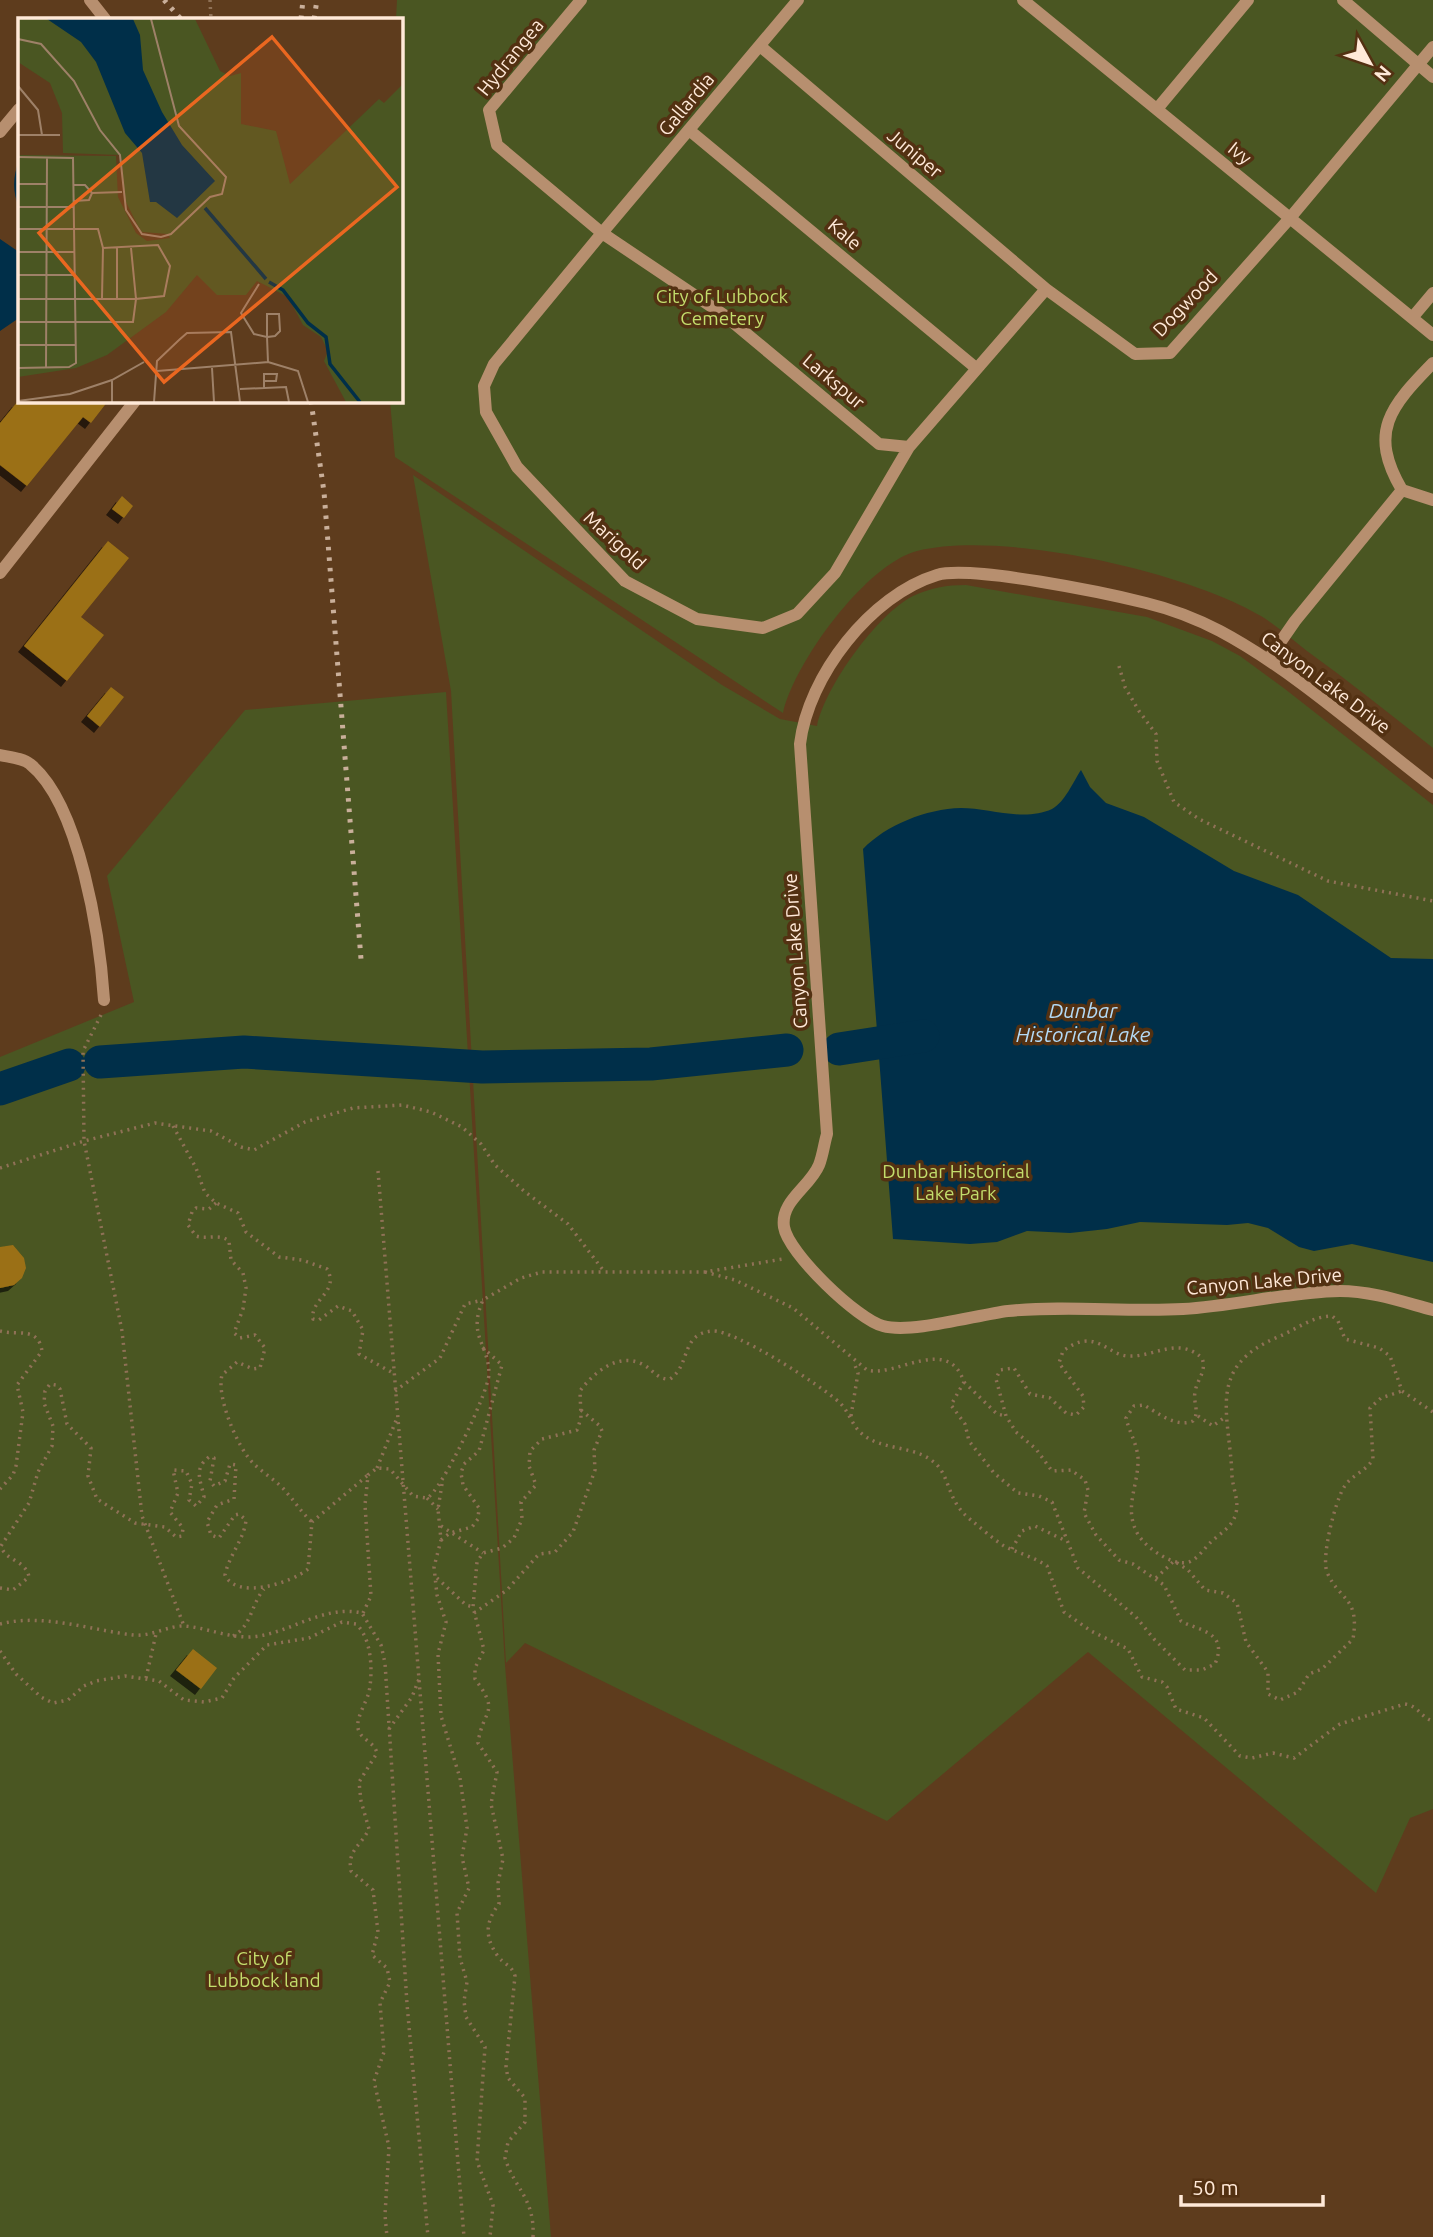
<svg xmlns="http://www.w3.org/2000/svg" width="1433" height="2237" viewBox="0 0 1433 2237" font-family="Ubuntu,sans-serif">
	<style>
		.green { fill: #4a5622 }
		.water { fill: #002f49 }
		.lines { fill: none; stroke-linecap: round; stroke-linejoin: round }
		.river { stroke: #002f49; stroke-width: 33 }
		.building { fill: #9b7016; filter: url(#shadow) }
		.path { stroke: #8f7156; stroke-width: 3.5; stroke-dasharray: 2 5; stroke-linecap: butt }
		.minor { stroke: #b78f6f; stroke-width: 12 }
		.rail { stroke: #c9af9a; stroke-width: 5; stroke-dasharray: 3.5 7; stroke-linecap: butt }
		.labels { text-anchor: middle; stroke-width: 7; stroke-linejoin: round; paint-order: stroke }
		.street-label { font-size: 19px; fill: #ffe9d8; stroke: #533112 }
		.park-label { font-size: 19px; fill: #c3dd6c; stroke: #533112 }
		.water-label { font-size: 21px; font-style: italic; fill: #b3daf6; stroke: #533112 }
		.inset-river { fill: none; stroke: #002f49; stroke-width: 3.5 }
		.inset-road { fill: none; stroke: #9e8168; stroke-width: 2 }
		.view { fill: #ea6720; fill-opacity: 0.15; stroke: #ea6720; stroke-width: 3.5 }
		.inset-edge { fill: none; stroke: #ffe9d8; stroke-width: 3.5 }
	</style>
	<defs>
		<filter id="shadow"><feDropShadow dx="-6" dy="6" stdDeviation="0" flood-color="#0009"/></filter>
	</defs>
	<rect width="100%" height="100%" fill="#5e3c1d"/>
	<path class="green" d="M397,0h1036v748c-42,-33 -83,-66 -126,-97 -15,-12 -30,-25 -46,-35 -76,-45 -259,-86 -344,-65 -51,13 -123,112 -134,162l-388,-256 -5,-56h11v-382h-5z
		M413,475l309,210 58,34 37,7c8,-39 60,-112 96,-130 17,-8 34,-11 53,-11l181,32 65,24 28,15 45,33 148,116v1004l-23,9 -34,75 -288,-241 -201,169 -362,-178 -19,20 -55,-972z
		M446,692l59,973 46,572h-551v-1180l134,-55 -27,-126 138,-166z"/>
	<path class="water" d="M19,160v48c-7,-18 -6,-31 0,-48z
		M0,239l19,13v66l-19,13z
		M1081,770l9,17 16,16 38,14 90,54 64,24 93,63 42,1v303l-81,-18 -38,7 -15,-4 -31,-19 -20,-5 -21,2 -87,-3 -33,7 -37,4 -43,-2 -30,11 -27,2 -77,-5 -30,-390c23,-24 63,-40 98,-41 28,0 63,14 91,1 13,-7 21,-27 29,-39z"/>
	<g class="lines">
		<path class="river" d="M839,1049l84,-13
			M100,1062l144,-10 238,15 169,-3 136,-14
			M0,1089l69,-24"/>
	</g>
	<path class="building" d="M18,401h90l-17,22 -8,-6 -56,69 -27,-21v-42z
		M122,496l11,10 -9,12 -12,-9z
		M108,541l21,17 -48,59 23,18 -37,46 -43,-35z
		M111,687l13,10 -24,30 -13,-11z
		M13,1245l11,13 2,10 -4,10 -8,7 -14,3v-41z
		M193,1649l24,19 -16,21 -25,-19z"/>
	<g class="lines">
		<path class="path" d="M210,0l1,19
			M1119,666l6,21 14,24 17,23 1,27 17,41 25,17 129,62 105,20
			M101,1015l-18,36 1,90 38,190 20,185 42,110
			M173,1126l23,42 9,25 11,10 22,10 8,19 33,25 23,3 25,9c13,23 -17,30 -14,50l6,1 19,-14 14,5 11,19 -4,24 34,19
			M0,1168l84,-27 71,-18 56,8 30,16 13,3 51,-28 48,-14 49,-3 29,7 31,15 19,17 14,21 29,26 44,33 35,46
			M378,1171l86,1066
			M216,1203l-7,6 -13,-1 -4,4 -4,13 8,11c11,4 23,-3 33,5l2,19 12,13 3,15 -3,21 -9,24 6,5 15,-3 10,13 -5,20 -7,1 -16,-7 -15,13c-6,22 16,74 32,89 10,10 25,18 33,29 9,10 14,19 25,29
			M705,1272l30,8 58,28 74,62c29,8 81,-36 97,12l-13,23 14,19 4,17 25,32 24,20 21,3 13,6 26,66 58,49 18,22 31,31h17l13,-6c14,-33 -17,-33 -34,-43l-17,-36 -31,-21 -14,-4 -23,-25 -12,-22 4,-23 -3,-10 -14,-10 -19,1 -16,-22 -20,-17 -10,-16 -10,-37 4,-9 14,-2 16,26 20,4 16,15 10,2 8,-8 -1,-11 -24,-33 4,-12c33,-25 44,5 66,5 26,1 49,-20 73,2 5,14 -5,21 -7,34 -2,11 5,20 -2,29 -17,7 -35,-8 -49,-16l-10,1 -8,12c3,13 11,26 12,40 1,28 -16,51 1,78 8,12 34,31 50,26 10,-4 16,-15 23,-21 10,-9 21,-15 24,-28 3,-13 -3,-24 -4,-37 -2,-61 -27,-109 46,-139 17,-7 35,-21 54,-21l6,5 7,18 34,9 11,8 12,35 31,21
			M0,1331c18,5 38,-5 42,20l-25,34 6,27 -7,54 -3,9 -13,14
			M964,1382l33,32 9,2
			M395,1391l45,-33 25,-54 18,-4
			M851,1416l7,-43 -4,-10
			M1198,1416l15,10 12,-9
			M377,1468l20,-50
			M442,1484l-4,25 3,31 -7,27 3,28 9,27 -8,32 3,62 19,62 7,50 -5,29 7,31 -12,25 3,45 7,24 -3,19 2,16 19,30 -8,114 16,44 -3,32
			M427,1498l11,11
			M441,1526l42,27
			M441,1540l9,-7 22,-6 6,-8 1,-11 -16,-23 -2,-12 3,-9 15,-13 23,-86 -20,-18
			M1012,1549l10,-18 13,-5 29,14
			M437,1578l29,27 7,2
			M1156,1578l18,-17 14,9 17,20 18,3 14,10 9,39 22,30v22l12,6 18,-8 11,-18 13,-5 31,-30c7,-43 -14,-38 -26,-67 -6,-15 8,-69 16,-83 7,-14 23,-17 30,-30l-3,-51 11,-10 21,-7
			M0,1588l13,2 16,-13c-3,-17 -24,-16 -28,-31l28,-43 9,-31 14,-26 1,-20 -9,-23 1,-12 5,-7 6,1 4,4 7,35 24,24 -3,28 9,23 38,24 30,4 11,10 6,-1 1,-8 -13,-16 8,-19 -5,-23 13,1 6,13 -3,16 7,6 8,-9c-3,-16 -11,-28 5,-40l5,1 -4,23 4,5 11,-5 5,-17 6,1 -2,34 -17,6 -10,17 4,13 8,3 16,-23 4,-1 7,6c-2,20 -17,35 -21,55 12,26 68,7 83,-6l4,-47 56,-47
			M363,1613l8,-17 -6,-91 3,-30 9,-7 13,1 23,27 14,2c14,-6 62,-107 62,-124 0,-30 -22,-38 -6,-74l38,-22 21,-6h163l78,-13
			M474,1613l33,-23 32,-36 16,-2 18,-20 22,-62 -1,-20 8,-19 -2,-5 -19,-16
			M0,1624c42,-11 91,6 133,11 18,2 36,-10 52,-9 22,2 41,11 63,11 40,-1 73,-33 114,-24l19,32 4,18 22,341 21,233
			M233,1636c19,-10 18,-32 31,-47
			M0,1651l16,23 25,23 12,6 15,-3 16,-14 12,-5 29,-5 34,5 25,19 20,2 18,-4 12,-20 33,-33 42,-7 33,-16 14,2c16,14 17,48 13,68 -3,11 -13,26 -11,36 2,12 16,13 19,25l-18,29 2,19 8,28c-8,17 -22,21 -18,42l22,19 5,42 -6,23 15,13 3,14 -10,21 4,49 -10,29 15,66 -4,68 2,22
			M146,1678l10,-44
			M389,1729l23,-32 7,-18
			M533,2237c2,-39 -18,-47 -28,-79l3,-16 17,-20v-24l-17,-20 -2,-11 9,-91c-3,-11 -12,-12 -18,-21 -13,-19 -11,-34 2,-51l-1,-21 5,-24 -12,-55 6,-32 -19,-29c5,-35 23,-29 -3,-64v-11l9,-18 -11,-43 4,-45 6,-9 19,-5 12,-10 8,-19 -1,-17 15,-17 -7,-19 1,-15 12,-12 35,-9 4,-12 -1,-27c13,-18 38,-39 62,-27 11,5 15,16 28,15 21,-14 10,-45 42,-48 22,-2 110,55 128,72 9,9 12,22 21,30 21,19 57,11 77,33 13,16 10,36 33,54 10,8 22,19 33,26 14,7 30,11 43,20l17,46 27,19 37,18 14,28 20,5 5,5 9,22 28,9 36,38 12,2 21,-5 21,5 46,-34 65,-20c14,2 16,14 28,17"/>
		<path class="minor" d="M90,0l15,19
			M581,0l-92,110 8,35 105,88 -108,131 -10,22 2,26 31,55 108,114 72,38 66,9 34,-14 38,-41 74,-126 137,-158 89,65 35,-1 120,-135 143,-171
			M798,0l-196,233 122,82 155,129 30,3
			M1023,0l410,335
			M1343,0l90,77
			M760,46l286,243
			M1157,109l91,-109
			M689,130l287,238
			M0,132l19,-23
			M1412,318l21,-25
			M1402,490c-34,-58 -12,-83 31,-127
			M0,573l135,-172
			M1268,660l27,-39 107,-131 31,10
			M0,755c9,2 23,3 30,9 50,40 70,174 74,236
			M1433,787c-68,-52 -138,-116 -213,-156 -23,-12 -49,-22 -74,-28 -40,-10 -175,-38 -209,-28 -66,20 -129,101 -137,169l27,390c-3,10 -4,21 -8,31 -9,22 -39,36 -35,62 4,26 74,93 99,99 28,8 93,-11 125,-15 58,-6 116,1 175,-2 52,-3 104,-17 157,-18 32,0 63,11 93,19"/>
		<path class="rail" d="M164,0l17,19
			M301,19l2,-19
			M314,19l3,-19
			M311,401l13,91 37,467"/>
	</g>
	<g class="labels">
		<g class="street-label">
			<text transform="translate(510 57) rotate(-51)" y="7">Hydrangea</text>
			<text transform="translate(686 104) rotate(-50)" y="7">Gallardia</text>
			<text transform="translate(915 153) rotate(40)" y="7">Juniper</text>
			<text transform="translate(1240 153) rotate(39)" y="7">Ivy</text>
			<text transform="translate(845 234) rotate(40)" y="7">Kale</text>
			<text transform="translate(1185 303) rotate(-46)" y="7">Dogwood</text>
			<text transform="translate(834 381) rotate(40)" y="7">Larkspur</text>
			<text transform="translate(615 540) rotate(43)" y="7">Marigold</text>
			<text transform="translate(1326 682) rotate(37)" y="7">Canyon Lake Drive</text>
			<text transform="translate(795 951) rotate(-94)" y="7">Canyon Lake Drive</text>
			<text transform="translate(1264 1281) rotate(-5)" y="7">Canyon Lake Drive</text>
		</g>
		<g class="park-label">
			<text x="722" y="303">City of Lubbock<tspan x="722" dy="22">Cemetery</tspan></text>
			<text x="956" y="1178">Dunbar Historical<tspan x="956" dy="22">Lake Park</tspan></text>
			<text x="264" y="1965">City of<tspan x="264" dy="22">Lubbock land</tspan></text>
		</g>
		<g class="water-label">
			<text x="1083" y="1018">Dunbar<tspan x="1083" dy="24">Historical Lake</tspan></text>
		</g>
	</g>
	<g transform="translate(18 18)">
		<rect width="385" height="385" fill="#5e3c1d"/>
		<path d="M0,1h177l25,52 10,5 11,-3v51l35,7 14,53 89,-85 5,4 19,-19v318h-57l-22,-41 4,-10 -7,-14 -18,-12 -15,-28 -31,-16 -11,14h-29l-20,-20 -31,37 -59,43 -31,13 -58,9v-222l98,1 2,41 18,36 11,8 23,-3 -2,-4 -26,-2 -4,-6 -13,-26 -4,-45 -58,-2 -1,-40 -12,-30 -32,-21z" fill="#4a5622"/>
		<path d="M29,1h86l7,16 3,35 19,42 20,33 33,36 -38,37 -21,-16h-6l-8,-49 -17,-20 -29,-71 -15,-20z" fill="#002f49"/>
		<path class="inset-river" d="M187,190l61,71M251,264l14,8 25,33 18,14 4,27 30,38"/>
		<path class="inset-road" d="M0,21l23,5 33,37 26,49 20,25 6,55 16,24 19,3 10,-3 39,-37 12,-3 4,-17 -47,-51 -28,-107M0,68l20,24 4,25M0,117h42M0,139l55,1 3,205 -7,4 -51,1M0,166h29M55,167h12l7,8 30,-1M56,183l15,-1 3,-7M0,189h56M0,211h80l5,19 55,-3 12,21 -6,30 -28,3 -3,23h-115M99,230v51M0,234h56M0,257h56M84,280l1,-50M0,281h118l-5,-51M249,296h12l1,17 -5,5 -8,1zM0,327h57M250,344l30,9 10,31M28,350l1,-211M194,350l2,34M139,353l111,-9 -1,-25 -13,-3 -13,-21 18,-29M246,370v-14h13l-1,7h-12M222,371l46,-2 3,15M0,383l52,-7 42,-14 32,-18M94,384v-22M136,384l3,-41 22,-21 8,-7 44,-1 9,70"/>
		<path class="view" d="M254,19l125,150 -233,195 -125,-149z"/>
		<rect width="385" height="385" class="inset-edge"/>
	</g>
	<g transform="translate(1370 63) rotate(130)" stroke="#533112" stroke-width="5" paint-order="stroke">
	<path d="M0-5L12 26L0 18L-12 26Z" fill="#ffe9d8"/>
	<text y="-10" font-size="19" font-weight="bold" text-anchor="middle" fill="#ffe9d8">N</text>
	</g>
	<path d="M1181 2195v10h142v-10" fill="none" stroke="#ffe9d8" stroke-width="3.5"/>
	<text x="1192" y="2195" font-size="21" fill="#ffe9d8" stroke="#533112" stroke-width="5" paint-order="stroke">50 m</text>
</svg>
